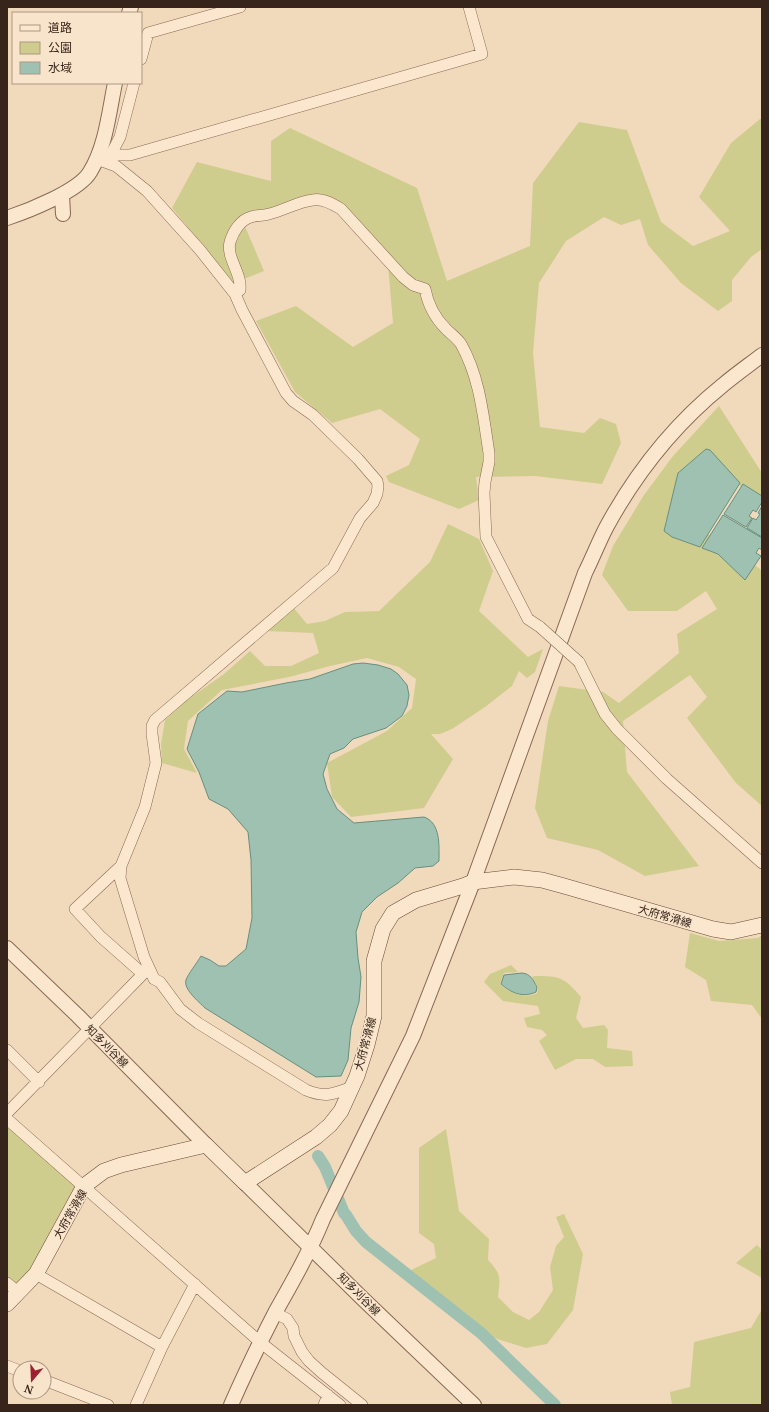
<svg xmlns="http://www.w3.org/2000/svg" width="769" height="1412" viewBox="0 0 769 1412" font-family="'Noto Serif','Noto Sans JP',serif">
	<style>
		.green { fill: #cfcd8e }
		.water { fill: #9fc1b2; stroke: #678f7f }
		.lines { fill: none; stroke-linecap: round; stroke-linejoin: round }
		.canal { stroke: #9fc1b2; stroke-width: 12 }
		.minor-casing { stroke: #896854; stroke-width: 12 }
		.tertiary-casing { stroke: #896854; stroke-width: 16 }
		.secondary-casing { stroke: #6a4937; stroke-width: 16 }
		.minor { stroke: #fbe7ce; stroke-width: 11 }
		.tertiary { stroke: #fbe7ce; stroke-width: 14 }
		.secondary { stroke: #fbe7ce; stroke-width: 15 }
		.minor-bridge-casing { stroke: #896854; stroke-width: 12; stroke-linecap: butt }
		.minor-bridge { stroke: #fbe7ce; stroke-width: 11 }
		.labels { text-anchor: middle; stroke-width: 3; stroke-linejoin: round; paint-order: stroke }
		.street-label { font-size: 11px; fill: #37241a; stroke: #f8e4cb }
	</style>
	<rect width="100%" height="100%" fill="#f1d9bb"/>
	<path class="green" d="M760,119h2v130l-11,8 -19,23v21l-14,10 -37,-28 -33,-38 -8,-26 -19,6 -17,-8 -38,24 -27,42 -6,70 7,74 44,6 16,-15 16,6 5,19 -19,41 -67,-8 -59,1 3,23 -20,9 -70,-27 -3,-6 23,-11 11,-26 -40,-30 -48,14 -37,-31 -39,-71 40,-15 57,41 40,-24 -6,-70 -50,-52 -27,-6 -39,15 -30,7 23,54 -30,12 -62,-75 25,-46 74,19v-40l19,-13 127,60 30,93 83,-35 3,-63 46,-61 48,8 34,92 32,24 37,-15 -31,-34 32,-54z
		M719,406l43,67v29l-12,-2 -20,-28 -27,-7 -38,57 46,13 48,33 3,4v234l-26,-23 -49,-65 20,-21 -17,-22 -67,46 4,51 72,94 -54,10 -47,-26 -51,-12 -12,-30 13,-87 11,-35 44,6 16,11 60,-50 -2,-19 40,-25 -11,-18 -29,20h-49l-26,-36 11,-29 31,-51 29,-39z
		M448,524l31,15 14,32 -14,40 49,46 15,-8 -8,23 -8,6 -8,-7 -7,15 -27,21 -33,22 -12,5h-9l22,25 -29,49 -73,9 -19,-20 -5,-34 60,-32 25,-23 4,-29 -17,-12 -32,-9 -37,8 -41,11 -67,13 -34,31 -4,28 13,24 -35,-10 -1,-19 4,-24 21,-19 38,-27 26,-23 15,15h26l28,-13 -6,-20 -46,-2 26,-24 14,17 18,-3 20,-9 34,-1 51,-49z
		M690,933l29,8 39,-3 4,-3v84l-10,-14 -41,-4 -5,-21 -21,-13z
		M511,965l7,7 -14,1 -4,11c10,10 24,15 37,9l1,-6 -6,-10 2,-1c26,0 30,1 47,21l-5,21 7,10 21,-3 4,5 -1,18 25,3 1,15 -28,1 -12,-8h-17l-21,11 -16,-29 8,-6 -5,-5 -15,-3 -3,-9 16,-4 -2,-8 -35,-5 -19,-19 6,-8z
		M9,1127l65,57v7l-47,83 -8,9h-6l-6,-5v-150z
		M446,1129l13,82 30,28 -1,21c14,15 12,17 10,37l15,15 16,8 10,-8 14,-22 -3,-23 6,-21 8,-9 -8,-20 8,-3 19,40 -10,56 -26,34 -21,4 -38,-12 -81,-64 29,-14 -2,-14 -15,-11v-85z
		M757,1245l5,5v28l-26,-15z
		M762,1309v96h-90l-2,-13 20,-5 4,-45 57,-14z"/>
	<path class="water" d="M706,449l4,1 30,33 -40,64 -28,-10 -8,-6 14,-58z
		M743,484l19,12v6l-6,10 -3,-2 -4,6 3,2 -6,9 -22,-13z
		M762,506v31l-15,-9 6,-10 3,2 4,-6 -2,-1z
		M723,515l39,23v12l-3,-2 -3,5 5,3 -16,24 -27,-26 -16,-6z
		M363,663l15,2 13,4 7,5 9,11 2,10 -2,11 -5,10 -16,12 -33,11 -9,9 -14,6 -7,20 4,15 10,20 17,14 70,-6c17,6 15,29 15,44l-6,5 -18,2 -17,15 -21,14 -15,15 -6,20 2,26 3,19 -2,25 -8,26 -3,32 -7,16 -25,1 -111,-69c-6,-6 -22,-19 -19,-28 2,-6 11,-17 15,-24l9,4 9,6h7l20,-17 6,-31 -1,-58 -3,-28 -20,-23 -19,-10 -10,-27 -12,-23 11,-35 29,-23 15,1 44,-9 24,-4 43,-15z
		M522,973c9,1 11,7 15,14l-1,5c-13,6 -25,1 -35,-8l3,-9z"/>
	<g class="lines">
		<path class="canal" d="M318,1156l7,11 19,46 2,2 10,16 10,11 115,91 74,72"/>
		<defs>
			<path id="minor" d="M141,59l7,-26 92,-26
				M111,155h19l352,-101 -13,-47
				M108,160l12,-23 14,-54
				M235,294l5,-4c2,-17 -14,-32 -10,-48 3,-10 10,-22 21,-25 5,-2 12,-1 18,-3 13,-3 31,-13 44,-14 10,-2 20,4 28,9l62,68 10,8 12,4c3,16 9,28 21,40 5,5 11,9 15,15 19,34 22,71 28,109v9l-4,20 -1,11 2,44 42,82 12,8
				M579,662l26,52 12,15 50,50 95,84
				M121,866l-1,12 24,79 6,13 -6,3
				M150,970l4,9 6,3 20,27 18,14 108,67c19,8 28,4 46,-3
				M7,1050l32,32
				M7,1113l136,-139 -42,-37 -26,-28 46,-43 24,-59 11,-44 -4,-29v-8l3,-6 178,-152 27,-50 13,-15 4,-9 1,-8 -1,-5 -19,-22 -45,-44 -20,-14 -7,-8 -44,-83 -7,-16 -35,-44 -53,-59 -31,-25 -19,-7
				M7,1119l253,223 80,63
				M36,1274l126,73
				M7,1283l12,10
				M275,1313l12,6 6,9 1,8 8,16 7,9 12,11 41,33
				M7,1366l13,5
				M44,1380l64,25
				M136,1405l26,-58 33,-63
				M324,1405l4,-10"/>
			<path id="tertiary" d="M129,13l2,-6
				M62,195l1,19
				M7,218c21,-7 72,-27 83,-46 16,-26 19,-60 25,-89
				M7,948l71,68 128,129
				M245,1183l118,116 111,106
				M231,1405c14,-32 29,-63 45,-94 17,-30 34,-60 47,-92l90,-183 60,-154 112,-309c8,-16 14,-32 22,-47 29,-53 69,-103 116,-141 13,-11 26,-20 39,-30"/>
			<path id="secondary" d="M7,1304l29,-30 48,-88 20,-15 17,-6 85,-20 39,38 71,-46 14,-12 11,-14 16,-35 10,-31 7,-29v-55l9,-32 10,-16 23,-13 47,-14 10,-4 41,-5 28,3 22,6 149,43 18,3 31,-7"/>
		</defs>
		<use href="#minor" class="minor-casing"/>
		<use href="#tertiary" class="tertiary-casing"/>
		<use href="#secondary" class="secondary-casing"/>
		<use href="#minor" class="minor"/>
		<use href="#tertiary" class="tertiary"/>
		<use href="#secondary" class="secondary"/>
		<defs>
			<path id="minor-bridge" d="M540,627l39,35"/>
		</defs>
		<use href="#minor-bridge" class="minor-bridge-casing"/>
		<use href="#minor-bridge" class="minor-bridge"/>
	</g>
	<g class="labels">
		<g class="street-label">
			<text transform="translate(665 916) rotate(16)" y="4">大府常滑線</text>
			<text transform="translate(365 1044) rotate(-75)" y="4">大府常滑線</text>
			<text transform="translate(107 1046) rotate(45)" y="4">知多刈谷線</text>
			<text transform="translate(70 1214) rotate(-60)" y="4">大府常滑線</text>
			<text transform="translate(359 1294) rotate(45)" y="4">知多刈谷線</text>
		</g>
	</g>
	<rect width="769" height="1412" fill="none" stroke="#37241a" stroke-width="16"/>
	<rect x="12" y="12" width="130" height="72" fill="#f8e4cb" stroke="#ab9784"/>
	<rect x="20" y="25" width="20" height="6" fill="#fbe7ce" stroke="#ab9784"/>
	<text x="48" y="32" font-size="12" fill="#37241a">道路</text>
	<rect x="20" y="42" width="20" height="12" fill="#cfcd8e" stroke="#ab9784"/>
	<text x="48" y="52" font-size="12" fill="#37241a">公園</text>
	<rect x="20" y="62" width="20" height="12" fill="#9fc1b2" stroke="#ab9784"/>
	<text x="48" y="72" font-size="12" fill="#37241a">水域</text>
	<g transform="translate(32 1380) rotate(199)"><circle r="19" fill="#f8e4cb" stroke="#ab9784"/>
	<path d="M0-3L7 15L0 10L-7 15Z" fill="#9c1f32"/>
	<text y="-6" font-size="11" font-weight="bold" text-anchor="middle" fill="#37241a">N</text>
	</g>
</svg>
